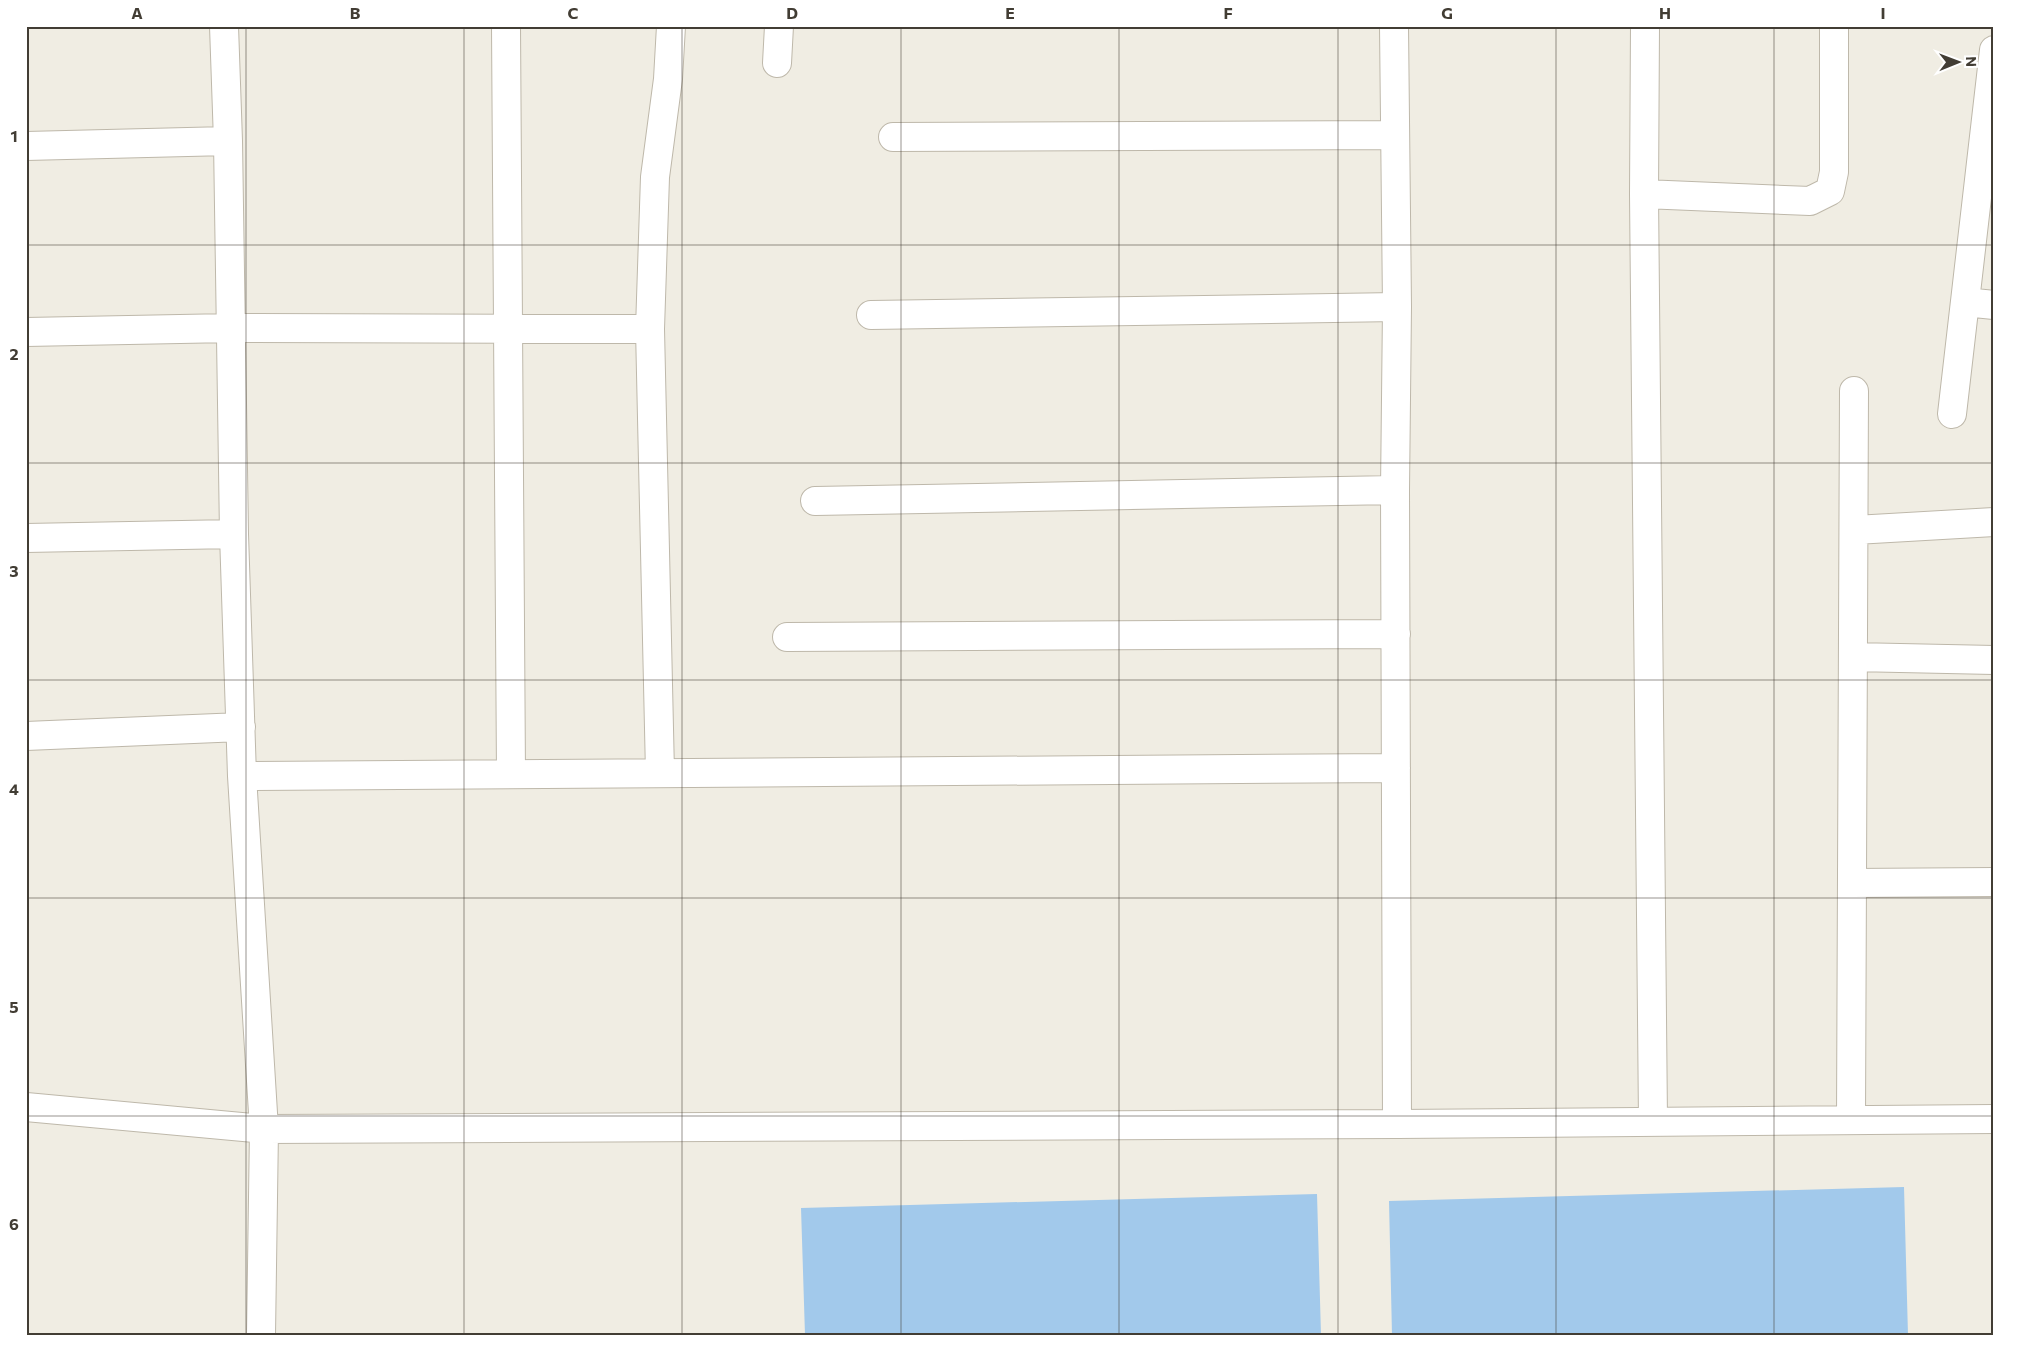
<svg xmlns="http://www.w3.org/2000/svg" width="2020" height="1361" viewBox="0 0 2020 1361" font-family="Commissioner,sans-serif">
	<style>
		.water { fill: #a2c9eb }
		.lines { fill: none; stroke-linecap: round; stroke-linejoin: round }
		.street-casing { stroke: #beb8aa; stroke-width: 30 }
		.street { stroke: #fff; stroke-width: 28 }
		.grid { fill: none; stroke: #423d34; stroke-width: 1; stroke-opacity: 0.55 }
		.neatline { fill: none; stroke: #423d34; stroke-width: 2 }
		.grid-label { font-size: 16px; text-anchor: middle; font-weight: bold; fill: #423d34 }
	</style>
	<rect width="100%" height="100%" fill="#f0ede3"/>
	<path class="water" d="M1904,1187l4,148h-516l-3,-134z
		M1317,1194l4,141h-516l-4,-127z"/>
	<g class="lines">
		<defs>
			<path id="street" d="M224,26l4,115 6,393 8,242 22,353 -3,206
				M506,26l5,748
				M1394,26l3,281 -2,183 2,634
				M1645,26l-1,168 9,927
				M777,63l2,-37
				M893,137l502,-2
				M26,146l202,-5
				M1644,194l166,7 20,-10 4,-19v-146
				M1965,302l29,3
				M871,315l526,-8
				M26,332l205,-4 419,1
				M1952,414l42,-364
				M815,501l580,-11
				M1855,530l139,-8
				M26,538l208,-4
				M787,637l609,-3
				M1853,657l141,3
				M26,736l215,-9
				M660,773l-10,-444 5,-152 13,-98 3,-53
				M242,776l1154,-8
				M1852,883l142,-1
				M26,1107l238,22 1133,-5 597,-5
				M1851,1119l3,-728"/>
		</defs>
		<use href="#street" class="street-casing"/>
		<use href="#street" class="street"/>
	</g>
	<path class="grid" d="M246,26v1309M464,26v1309M682,26v1309M901,26v1309M1119,26v1309M1338,26v1309M1556,26v1309M1774,26v1309M26,245h1968M26,463h1968M26,680h1968M26,898h1968M26,1116h1968"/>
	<rect width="2020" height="1361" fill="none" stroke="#ffffff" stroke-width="55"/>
	<g transform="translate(1958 62) rotate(89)" stroke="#ffffff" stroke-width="4" paint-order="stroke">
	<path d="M0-4L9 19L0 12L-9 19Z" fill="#423d34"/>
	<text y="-8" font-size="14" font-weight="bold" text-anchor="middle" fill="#423d34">N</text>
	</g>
	<rect x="28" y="28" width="1964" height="1306" class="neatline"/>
	<g class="grid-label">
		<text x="137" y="19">A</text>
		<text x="355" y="19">B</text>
		<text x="573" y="19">C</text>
		<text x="792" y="19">D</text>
		<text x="1010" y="19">E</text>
		<text x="1228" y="19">F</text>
		<text x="1447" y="19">G</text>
		<text x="1665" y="19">H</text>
		<text x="1883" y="19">I</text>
		<text x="14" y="142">1</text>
		<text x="14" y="360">2</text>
		<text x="14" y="577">3</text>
		<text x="14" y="795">4</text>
		<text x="14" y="1013">5</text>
		<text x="14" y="1230">6</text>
	</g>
</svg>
